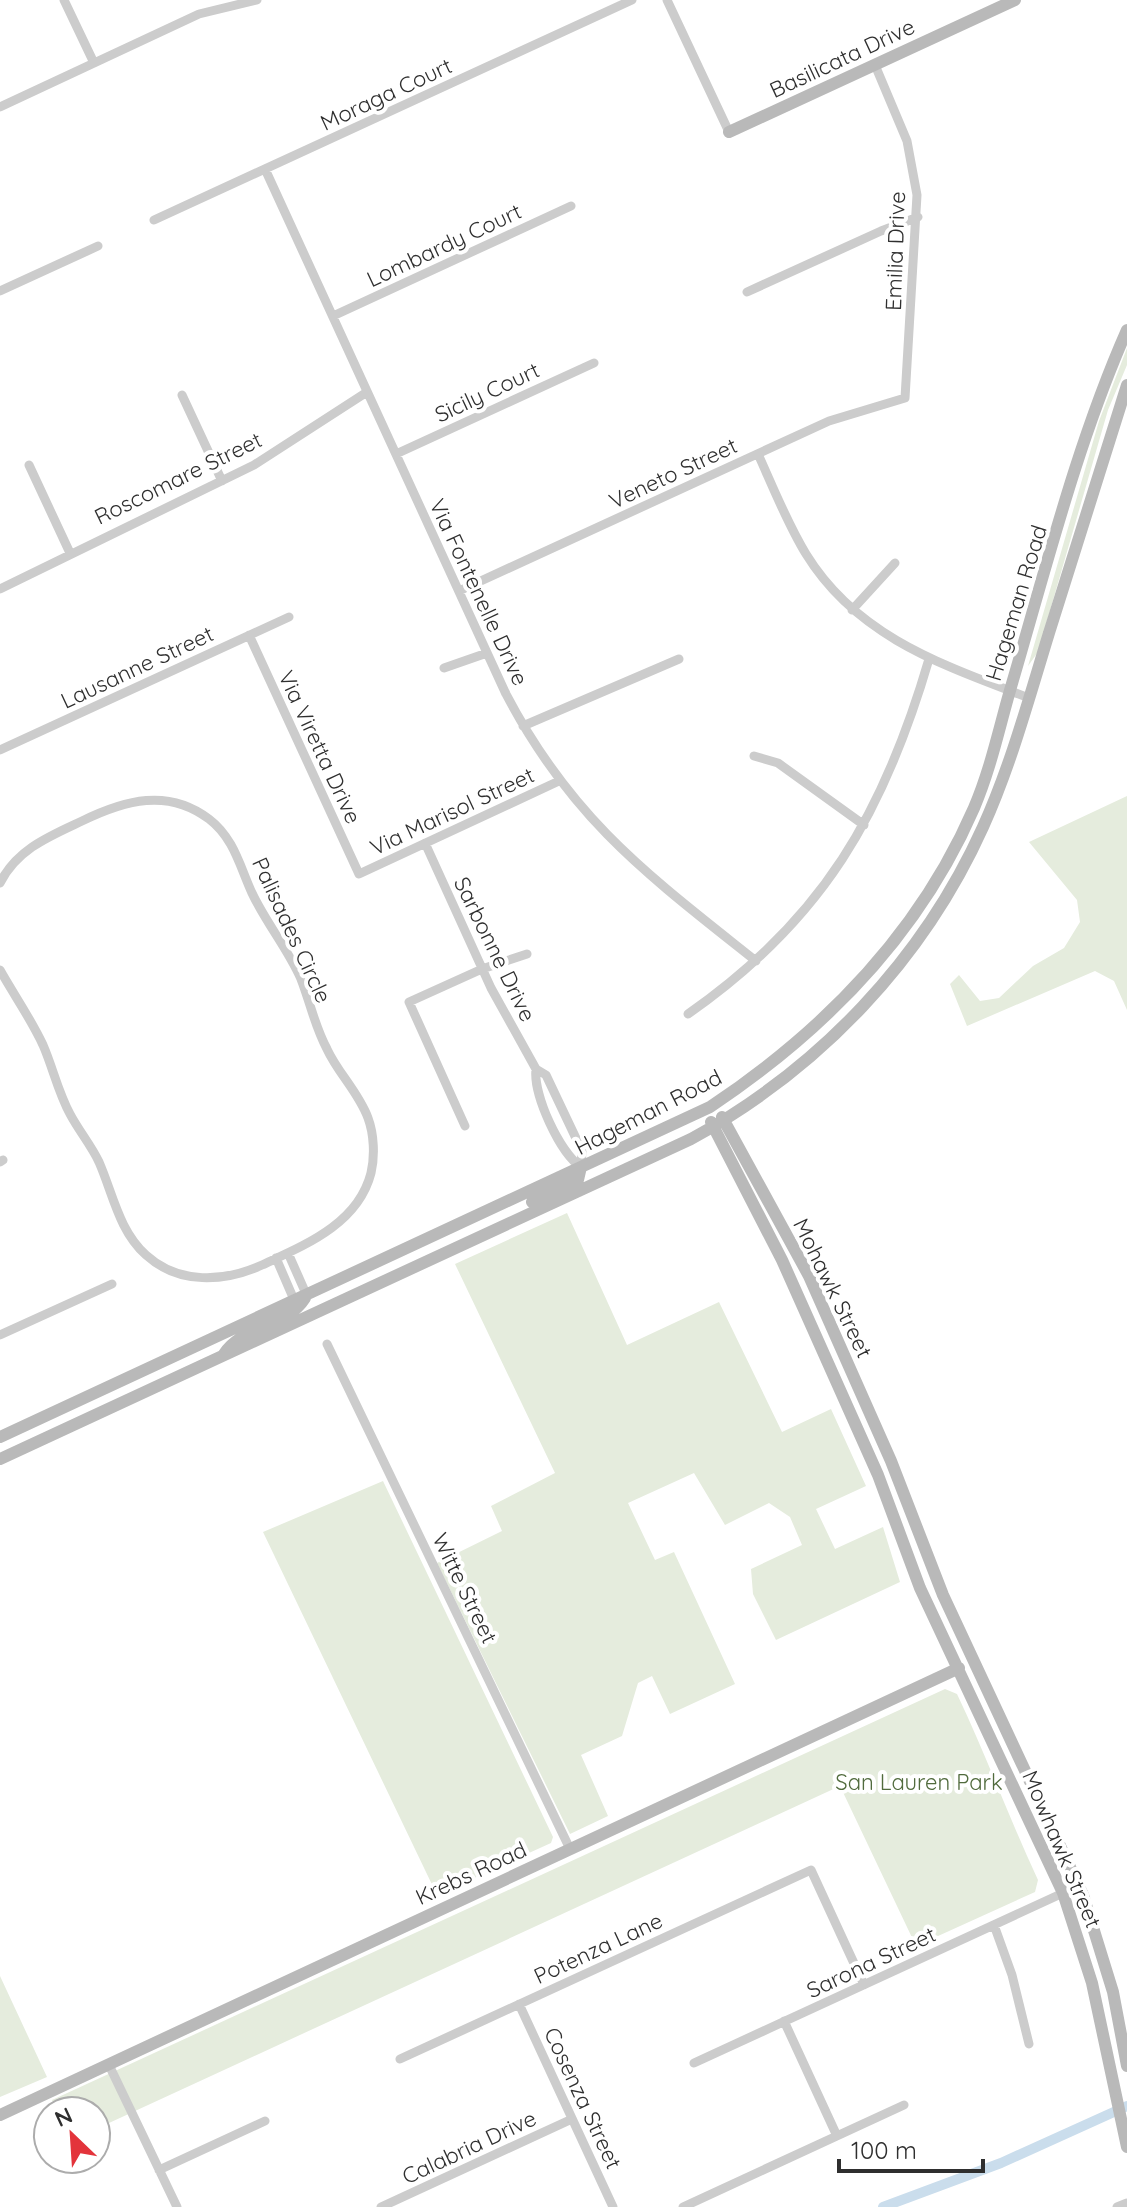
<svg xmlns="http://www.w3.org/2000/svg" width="1127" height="2207" viewBox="0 0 1127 2207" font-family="Quicksand,sans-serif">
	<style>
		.green { fill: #e5ecdd }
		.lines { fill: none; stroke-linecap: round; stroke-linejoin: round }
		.canal { stroke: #caddec; stroke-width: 10 }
		.street { stroke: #ccc; stroke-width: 9 }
		.secondary { stroke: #b9b9b9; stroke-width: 12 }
		.labels { text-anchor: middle; stroke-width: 8; stroke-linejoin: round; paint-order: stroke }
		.street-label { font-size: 22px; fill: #2f2f2f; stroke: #fff }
		.park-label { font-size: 22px; fill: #516b3d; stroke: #fff }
	</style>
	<rect width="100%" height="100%" fill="#fff"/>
	<path class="green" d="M1127,348v17l-19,45 -70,242 -10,14 71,-245z
		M1127,796v214l-13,-29 -19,-10 -128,55 -17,-42 9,-9 21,26 19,-3 34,-32 31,-18 16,-26 -3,-22 -48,-58z
		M567,1213l60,132 92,-43 63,130 49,-23 35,77 -50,23 19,40 48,-22 17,55 -124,58 -23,-46 -2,-25 51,-24 -12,-28 -21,-14 -44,22 -31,-52 -66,30 27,57 19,-8 61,132 -65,30 -18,-38 -14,7 -16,53 -41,19 27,61 -38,18 -133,-271 65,-32 -11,-25 64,-33 -100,-209z
		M383,1481l170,356 -2,6 -114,52 -174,-363z
		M945,1689l12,5c29,61 52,124 81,186l-3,12 -119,54 -76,-160 -744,343v-18h-39l-5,-11z
		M0,1976l47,101 -47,20z"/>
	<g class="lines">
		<path class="canal" d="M883,2207l118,-44 126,-57"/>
		<path class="street" d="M64,0l30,63
			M667,0l62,132
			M0,107l199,-93 58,-14
			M265,169l241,525c66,126 142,181 250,267
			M154,220l478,-220
			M0,291l98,-45
			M747,292l134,-61 37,-14
			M333,316l238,-110
			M182,395l40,86
			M396,454l198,-91
			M758,454c15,33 29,69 48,100 51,83 137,111 223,144
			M29,465l41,88
			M0,589l254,-124 113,-73
			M459,591l370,-170 76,-23 12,-203 -10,-54 -32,-76
			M852,610l43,-47
			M249,635l110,239 200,-93
			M444,668l43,-15
			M523,726l156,-67
			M0,750l289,-133
			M754,756l24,7 86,62
			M425,843l66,145 45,81 10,6 36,76 -1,16
			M0,883c17,-34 50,-47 82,-62 43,-21 86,-33 127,-2 25,19 31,48 43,74 14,30 36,56 49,86 9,23 14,48 26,70 11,24 32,44 41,69 6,16 7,38 3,55 -13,51 -66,72 -109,92 -38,17 -83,20 -116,-10 -27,-24 -33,-61 -47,-93 -8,-17 -20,-31 -29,-48 -12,-22 -17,-46 -27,-69 -12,-26 -29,-50 -43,-75
			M688,1014c135,-94 196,-201 241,-355
			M536,1069c-3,26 24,84 45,98
			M465,1126l-56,-124 73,-33 45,-15
			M0,1162l3,-2
			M288,1253l19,43
			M276,1258l19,44
			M0,1335l112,-51
			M327,1344l243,505
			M994,1925l18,50 17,69
			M519,2004l94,203
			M784,2021l53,115
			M400,2059l411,-189 53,115
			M694,2063l369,-170
			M109,2065l68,142
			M159,2170l106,-49
			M381,2207l191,-88
			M683,2207l221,-102
			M1117,2207l10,-4"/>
		<path class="secondary" d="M729,132l286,-132
			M722,1117l87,159 82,185 52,134 140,300 30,97 14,74
			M711,1122l71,138 96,215 42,113 143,305 29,90 35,164
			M532,1202l46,-22 3,-13
			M224,1354c19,-29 62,-26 81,-56
			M0,1437l710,-330c114,-76 209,-172 264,-299 17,-40 25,-80 37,-121 35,-119 66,-244 116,-357
			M0,1459l691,-320c128,-70 232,-179 292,-312 28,-62 46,-129 66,-194 26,-83 52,-166 78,-248
			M0,2115l959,-447"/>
	</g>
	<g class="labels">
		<g class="street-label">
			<text transform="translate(842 58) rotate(-25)" y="8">Basilicata Drive</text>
			<text transform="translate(386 94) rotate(-25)" y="8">Moraga Court</text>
			<text transform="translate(444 245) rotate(-25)" y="8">Lombardy Court</text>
			<text transform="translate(895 251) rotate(-88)" y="8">Emilia Drive</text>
			<text transform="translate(487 392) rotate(-25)" y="8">Sicily Court</text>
			<text transform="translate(673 473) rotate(-25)" y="8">Veneto Street</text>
			<text transform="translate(178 478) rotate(-26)" y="8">Roscomare Street</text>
			<text transform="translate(479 592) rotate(65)" y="8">Via Fontenelle Drive</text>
			<text transform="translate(1016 603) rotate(-73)" y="8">Hageman Road</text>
			<text transform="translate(137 667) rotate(-25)" y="8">Lausanne Street</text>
			<text transform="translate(320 747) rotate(65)" y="8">Via Viretta Drive</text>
			<text transform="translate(452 811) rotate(-25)" y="8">Via Marisol Street</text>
			<text transform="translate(292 930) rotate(65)" y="8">Palisades Circle</text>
			<text transform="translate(495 949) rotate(64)" y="8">Sarbonne Drive</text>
			<text transform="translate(648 1112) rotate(-27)" y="8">Hageman Road</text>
			<text transform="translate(833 1288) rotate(64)" y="8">Mohawk Street</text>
			<text transform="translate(465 1588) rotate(64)" y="8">Witte Street</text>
			<text transform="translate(1062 1849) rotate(67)" y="8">Mowhawk Street</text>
			<text transform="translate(471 1873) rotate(-25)" y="8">Krebs Road</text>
			<text transform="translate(598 1948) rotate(-25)" y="8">Potenza Lane</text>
			<text transform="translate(871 1962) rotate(-25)" y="8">Sarona Street</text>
			<text transform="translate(583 2098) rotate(65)" y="8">Cosenza Street</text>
			<text transform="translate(469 2147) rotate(-25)" y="8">Calabria Drive</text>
		</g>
		<g class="park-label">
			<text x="919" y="1790">San Lauren Park</text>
		</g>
	</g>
	<g transform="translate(72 2135) rotate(335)"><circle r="38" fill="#ffffff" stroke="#acacac" stroke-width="2"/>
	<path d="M0-6L14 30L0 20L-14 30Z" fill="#e3343b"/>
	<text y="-12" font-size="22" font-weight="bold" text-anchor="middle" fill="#2f2f2f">N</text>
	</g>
	<path d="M839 2159v12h144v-12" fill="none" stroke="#2f2f2f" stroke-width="4"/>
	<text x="851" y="2159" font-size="24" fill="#2f2f2f" stroke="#ffffff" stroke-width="6" paint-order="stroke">100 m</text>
</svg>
